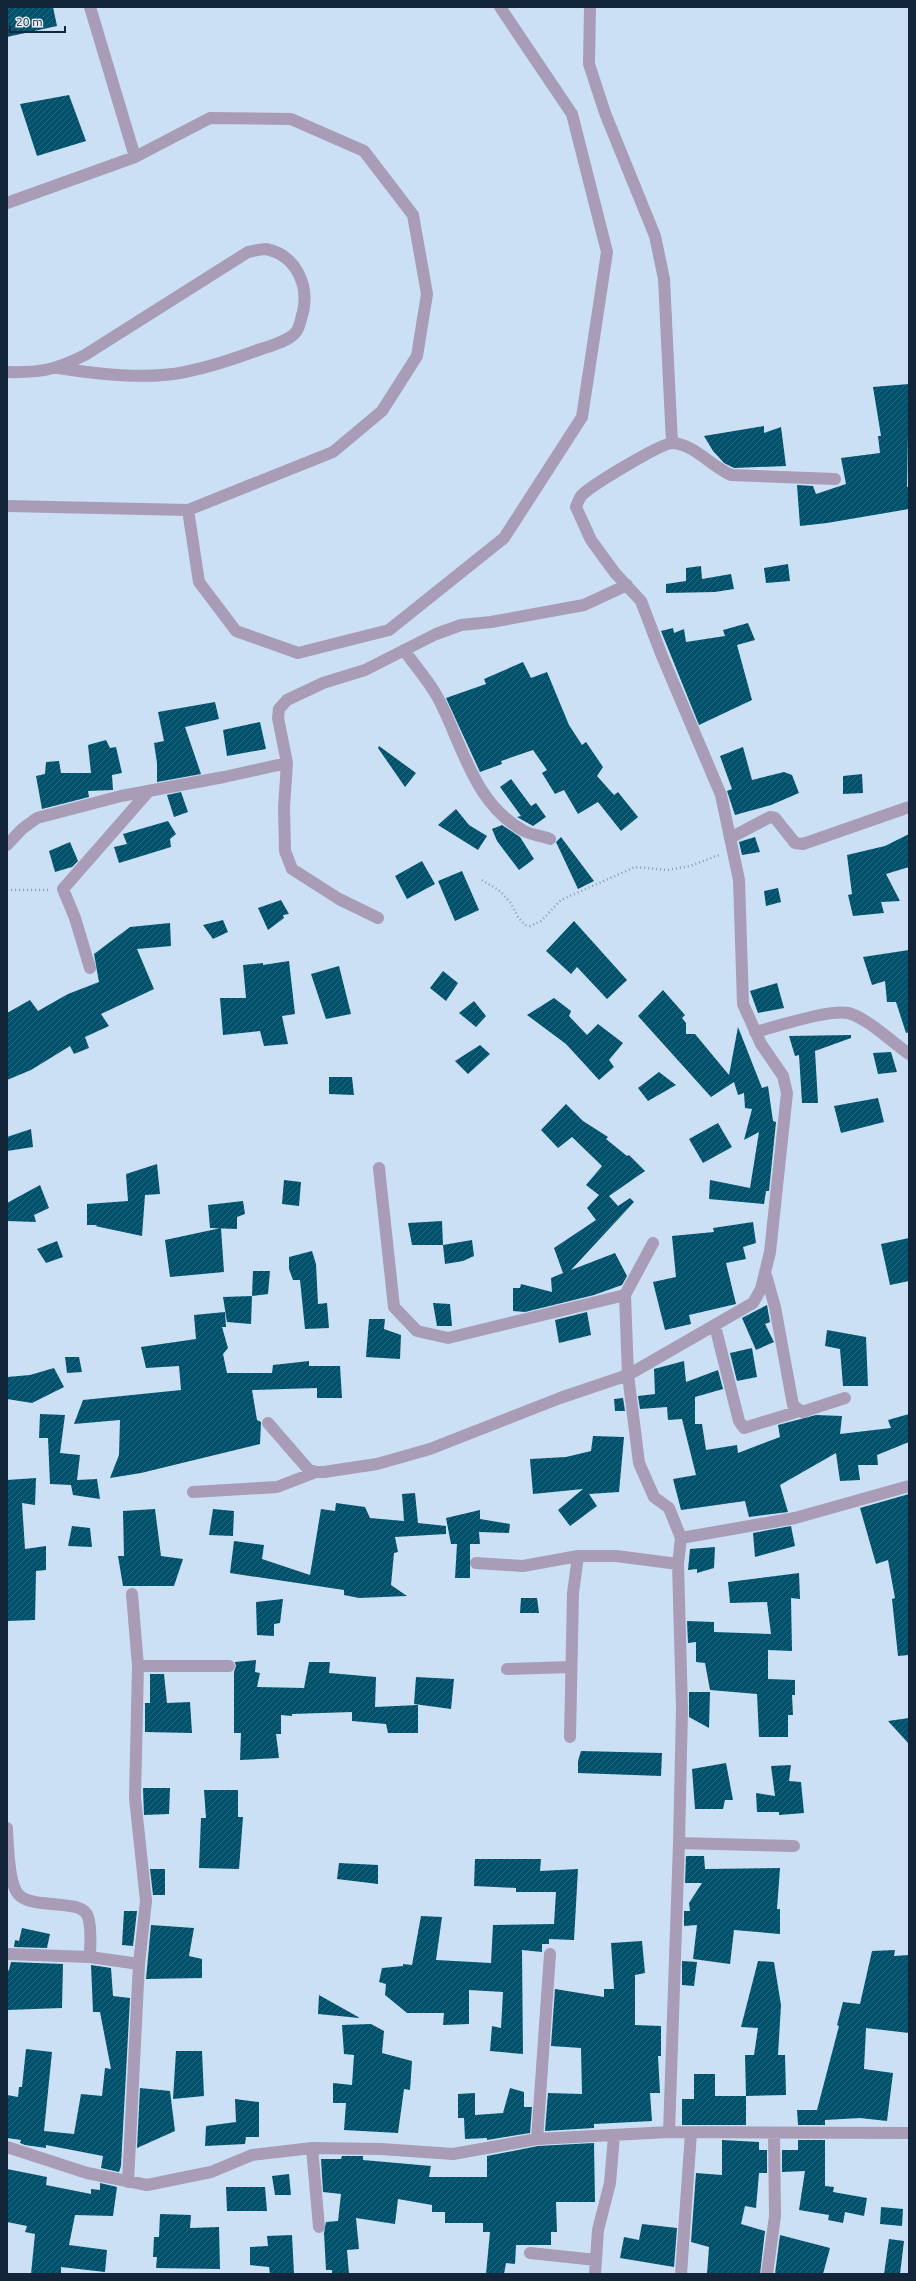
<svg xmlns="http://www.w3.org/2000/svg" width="916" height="2281" viewBox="0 0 916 2281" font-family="Ubuntu,sans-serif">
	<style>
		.building { fill: url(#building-hatch) }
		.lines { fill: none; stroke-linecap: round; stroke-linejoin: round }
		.path { stroke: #8a9eb2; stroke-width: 2.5; stroke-dasharray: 1 3; stroke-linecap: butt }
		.minor { stroke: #a99cb6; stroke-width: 12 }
	</style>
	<defs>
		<pattern id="building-hatch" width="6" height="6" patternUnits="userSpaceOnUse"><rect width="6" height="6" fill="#00516b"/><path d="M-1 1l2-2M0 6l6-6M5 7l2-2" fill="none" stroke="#25677d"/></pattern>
	</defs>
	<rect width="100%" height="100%" fill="#cce0f5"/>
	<path class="building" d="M7,7h46l4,19 -50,11z
		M69,95l17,46 -49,15 -17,-52z
		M909,384l-2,103 2,-1v23l-82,14 -27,3 -3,-41 16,1 3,8 30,-10 -5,-26 39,-5 -2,-17h3l-8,-49z
		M764,426v7l17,-6 5,39 -52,2 -10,-5 -11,-12 -9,-15z
		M788,564l2,17 -24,2 -2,-15z
		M701,566l1,13 29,-5 3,15 -19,3 -49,1v-9l20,-3v-13z
		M748,623l7,17 -18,5 15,55 -53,25 -38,-94 12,-3 1,5 10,-4 2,13 39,-6 -2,-6z
		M523,662l8,16 16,-6 22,53 13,20 4,-3 17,25 -6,9 17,19 4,-3 20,25 -17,14 -23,-29 -20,12 -14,-24 -9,4 -13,-21 5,-3 -14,-20 -32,11 1,3 -22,8 -34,-74 40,-14 -2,-5z
		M215,702l4,17 -34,8 16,47 -44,8v-19l-3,-20 10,-2 -6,-29z
		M260,722l6,27 -39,7 -4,-26z
		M106,740l4,8 6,-1 6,26 -10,2 1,15 -25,1 1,6 -47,12 -6,-33 9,-2 1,-12 13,-1 2,12h30l-3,-28z
		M379,746l37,27 -11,14 -27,-39z
		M743,747l9,33 32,-8 8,3 7,18 -28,12 -36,10 -8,-24 5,-2 -12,-33z
		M862,774l1,19 -20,1v-18z
		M511,779l20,27 5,-3 10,14 -13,9 -16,-9 4,-1 -21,-29z
		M181,792l7,20 -14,5 -7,-22z
		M456,809l13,16 18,11 -9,14 -40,-25z
		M168,821l8,13 -6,5 1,8 -52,16 -5,-16 13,-3 -4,-10z
		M502,825l18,12 14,22 -15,11 -22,-29 -5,-12z
		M909,834v33l-23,7 14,27 -19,1 3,11 -31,3 -5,-21 4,-1 -5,-39 38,-9z
		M561,837l33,44 -16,8 -22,-47z
		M755,837l5,15 -18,3 -3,-13z
		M70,842l8,19 -6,6 -17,5 -6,-21z
		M422,861l13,23 -28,15 -12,-23z
		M462,871l17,39 -24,11 -17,-40z
		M778,888l3,14 -15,4 -2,-15z
		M281,900l8,14 -6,1 1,3 -16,12 -10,-22z
		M223,920l5,12 -15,7 -10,-14z
		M574,921l53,59 -20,19 -30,-32 -6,7 -25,-23z
		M170,923l1,23 -34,3 17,40 -53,25 8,12 -24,11 4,11 -15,6 -4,-8 -39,24 -24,10v-67l23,-13 8,11 30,-17 31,-12 -5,-28 36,-27z
		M909,950v82l-3,1 -10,-31h-9l-2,-21 -13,4 -9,-28z
		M289,961l6,53 -13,2 6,28 -24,2 -4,-15 -37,4 -3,-37h26l-3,-33 20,-2v2z
		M339,966l12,48 -25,5 -15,-45z
		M443,971l15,12 -12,18 -16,-13z
		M777,983l7,25 -26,5 -8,-22z
		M663,990l22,25 -3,3 4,5v11h9l34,41 9,-48 24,61 6,-2 5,35 3,1 -7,69h-3l-2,13 -55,-5 1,-19 40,8 9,-56 -15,8 8,-31 -7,-1 -1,-15 -6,2 -4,-13 -23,15 -73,-81z
		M554,998l17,13 -2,5 18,19 11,-11 25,19 -14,17 5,7 -15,13 -33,-36 -39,-29z
		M474,1001l12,15 -10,11 -17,-14z
		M851,1035v3l-36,13 3,52h-16l-3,-48 -4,1 -6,-20z
		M480,1045l10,9 -22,20 -13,-13z
		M891,1052l6,20 -19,2 -5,-21z
		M659,1072l17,13 -28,16 -10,-13z
		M329,1077h23l2,18 -25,-1z
		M878,1098l6,24 -43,11 -7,-27z
		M566,1104l17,17 25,16 -2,2 21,17 2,-1 16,16 -36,25 9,10 12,-8 4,4 -63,68 44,-17 12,23 -5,9 -28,10 -69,17 -12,-1v-23h7l1,-4 31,8 -1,-14 12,-5 -9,-25 42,-28 -9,-12 12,-13 -13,-10 16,-19 -30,-29 -14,11 -17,-18z
		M718,1123l14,24 -29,16 -14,-24z
		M31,1129l2,18 -26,4v-14z
		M157,1164l3,30 -15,1 -3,41 -47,-10 3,-1h-11v-21l41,-3 -2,-27z
		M284,1180l17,2 -2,24 -17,-2z
		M40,1185l9,23 -15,7 2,7 -29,-1v-18z
		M243,1201l2,13 -8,3v12l-27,-1 -2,-23z
		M442,1221l1,24h-31l-4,-22z
		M753,1222l3,21 -13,4 3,12 -20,4 10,41 -47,11 2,9 -26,6 -12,-48 23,-5 -4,-41 42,-4 -1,-4z
		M221,1228l3,44 -54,5 -5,-37z
		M909,1238v43l-19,4 -9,-41z
		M472,1240l2,16 -11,5 -18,3 -2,-19z
		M57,1241l6,16 -17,6 -9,-14z
		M312,1251l4,13 2,40 9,-1 2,25 -24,1 -5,-49h-7l-4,-11v-12z
		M253,1271h17l-2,23 -16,2z
		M252,1296l-1,28 -24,-2 -4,-25z
		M433,1303l17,1 2,22h-15z
		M767,1305l3,17 -5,2 9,18 -18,8 -14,-32z
		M225,1312l1,15h-4l6,21 -5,6 4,19h45l1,-8 36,-4v5h31l2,32h-25v-10l-65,2 5,30 4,2 -1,22 -119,29 -31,5 9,-23 1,-35 -46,4 9,-24 98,-10 -2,-24 -33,2 -5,-21 55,-8 -2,-24z
		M587,1312l4,23 -32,8 -4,-23z
		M369,1319h16l-1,10 17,6 -1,24 -34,-2z
		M827,1330l39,7 2,49h-25l-3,-37 -15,-3z
		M752,1348l5,29 -20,4 -7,-28z
		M65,1357h14l3,15 -15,1z
		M684,1361l2,21 32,-12 5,19 -28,8v27h7l4,26 31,-5 1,8 42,-16 -2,-12 38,-10 26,1 -2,18 51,-6 -3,-8 21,-6v28l-32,13 1,10h-20l2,15 -20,1 -4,-28 -56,32 8,27 -39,5 -4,-16 -64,9 -8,-31 23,-4 -14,-56 -14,1 -1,-13 -27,2 -2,-13 17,-2 -1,-25z
		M54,1368l10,19 -32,16 -25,-4v-22l23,-2z
		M623,1398l2,13h-10l-1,-12z
		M40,1414l25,1 -5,38 20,2 -3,25 20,-1 3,20 -27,-4 -2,-10 -21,-1 -2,-46h-9z
		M593,1436l31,1 -5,55 -30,2 8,12 -27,20 -12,-16 25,-21 -50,5 -3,-35 36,-2 25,-6z
		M36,1478l-1,27 -13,-2 3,46 21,-3v24l-10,1 -1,49 -28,1v-141z
		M415,1493l3,30 28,3v8l-51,3 3,15 -4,1 -3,32 16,11 -48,2 -15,-3v-5l-114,-17 4,-32 30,4 -2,14 48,16 11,-66 14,2 1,-8 29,4 5,11 34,3 -2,-27z
		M909,1494v161l-11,1 -6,-57 3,-1 -7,-38 -12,4 -16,-56z
		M155,1509l6,47 22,3 -9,27h-51l-5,-30h6l-1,-45z
		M213,1509l21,2 -1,25 -24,-1z
		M480,1510v9l30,5 -1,9 -30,-1 1,12h-10v34h-15l2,-34h-6l-5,-26z
		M72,1526l18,2 2,19 -24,-1z
		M791,1526l4,20 -40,11 -2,-24z
		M715,1547l-1,21 -17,5v-4l-9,1 2,-21z
		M799,1573l1,26 -9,-1 1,53 -24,-1v29l27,1v15h-3l1,20h-5v22h-29l-2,-43 -47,-4 -5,-27 -9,-1v-20l-8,1 -1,-22 27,1v10l57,2 -4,-32 -37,1 -2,-21z
		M521,1598h16l2,15h-19z
		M283,1599l-3,24 -6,1v12l-17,-1 -1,-33z
		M256,1660l-1,12 5,1 -3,14 47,1 5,-26h21l-1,11 47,4 -1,30 43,-2v28h-30l-2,-9 -34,-3v-9l-60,2v2l-11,-1v19h-5l3,24 -39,2 1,-27h-7v-61l2,-6 -1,-4z
		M150,1674h14l3,29 23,-1 2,31 -47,-1v-29h5z
		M416,1677l38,2 -3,30 -37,-5z
		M689,1692h21l-1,36 -20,-11z
		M909,1718v26l-21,-23z
		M581,1751l81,2 -1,23 -83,-3v-12z
		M726,1763l7,37h-8l-2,9h-28l-3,-40z
		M791,1765l-2,16 12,1 3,31 -25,2v-3h-22l-1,-19 19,3 -4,-30z
		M143,1788h27l-1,26 -25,1z
		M204,1790h34v27h5l-4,52 -40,-1 2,-50h5z
		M686,1856h18l1,13 75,-1 -3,41h3v25l-46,-4 -4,34 -37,-5 4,-34 -13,1v-15h6l-1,-8 13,-20h-17z
		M475,1859h66l-1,12 38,-2 -4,71 -25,-1v5h-7v8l-20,-2 1,104 -33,-3 2,-25 9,2 2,-36 -34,-2v34l-26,1 1,-12h-37l-22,-18 1,-11 -7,-2 3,-14 21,-2v-2l9,1 9,-49 21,1 -6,43 55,3 2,-38 61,-1 2,-32h-40v-4l-42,-2z
		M339,1863l39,2v19l-41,-5z
		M150,1869h15v26h-12z
		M124,1911h13l-4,35 -11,-1z
		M151,1925l43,3 -5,28 13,3v19l-56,1z
		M22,1928l28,6 -3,14 -33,-1 1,-7 4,1z
		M642,1941l3,32 -10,2v50l26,1v30h-3l2,37h-10l2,28 -58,3v4l-49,3 3,-38 34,1 -1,-46 -30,-2 4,-57 49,8v-8h10l-3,-46z
		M895,1950l-1,6 15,-1v78l-43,-5 -2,41 29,4 -6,48 -27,-3 -35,2v5h-27l-1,-15h20l22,-84 -2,-1 6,-23 17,2 12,-53z
		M682,1961l15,1 -3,24 -12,-1z
		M758,1961l16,1 7,43 -3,50h7l1,40 -40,1 -1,-41h9l4,-27 -17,-1z
		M11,1962l52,2 -1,44 -55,2v-39l2,-1z
		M91,1965l20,3 2,28 17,2 -9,168 -2,6 -18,-4 2,-12 -57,-11v3l-21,-3 -5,-2 1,-3 -14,-2v-43l11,2 1,-10h3l4,-38 26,3 -8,79 30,3 7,-40 21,2 3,-28 6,1 -11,-57h-7z
		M319,1995l41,23 -42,-4z
		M371,2024l13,7 -2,22 30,8 -2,29 -6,-1 -6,44 -54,-3 2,-27h-13v-20l19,2 2,-30 -10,-1 -2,-29z
		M176,2051h26l2,45 -31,3z
		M694,2074h21v22h31v29h-64v-26h12z
		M140,2088l30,3 5,40 -38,17z
		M510,2088l14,4v15h8l-2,26 -43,7v-2l-22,1 -1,-21h-6v-24l17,-1v22l28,-2z
		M235,2099l24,3v35h-13l-1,7 -40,2 1,-20 30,-4z
		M722,2140l37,2v8h8v23h-8l-3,35 -11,-2 -4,18 24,7 -5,43h-53l2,-27 -18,-5 5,-69 26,2z
		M798,2140h27v46l9,1 -1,5 34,6 -3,18 -19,-4 -2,11 -15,-3 1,-5 -30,-5 6,-39 -23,1v-22h16z
		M594,2143l1,59h-39l1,30h-6v13h-35l-1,19 -9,-1 -2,11h-18l4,-42h-7v-9h-38v-11h-13v-7l-34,-6 -3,25 -39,-6 3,31 -12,1 2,24h-17v-4h-6l-2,-37 2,-11 12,-1 3,-27 -18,-2 -2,-33h20l1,-3h21v4l68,6 -2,11h58v-21l51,-10z
		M7,2169l40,8 -1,8 45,9v-5l9,1v-7l17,4 -4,29 -38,-1 -6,30 38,5 -2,22 -44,-5v7h-30l4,-40 -10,-2 2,-6 -20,-4z
		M289,2174l2,21h-16l-3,-19z
		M226,2187h39l2,24h-40z
		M881,2207l22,2 -1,17 -22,-2z
		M160,2214l31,1 -1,13 29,-1 1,42 -64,-1 1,-11h-4l1,-20h5z
		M642,2224l35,4 -3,39 -54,-9 4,-21 15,3z
		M292,2235l2,39h-24l-1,-7 -19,-2v-18l18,-1 -1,-10z
		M780,2235l50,13 -7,26h-48z
		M889,2239l15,2 -4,33h-16z"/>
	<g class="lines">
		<path class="path" d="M482,880l18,11 10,11 8,15 7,8 5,1 11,-5 20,-21 74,-33 32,3 23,-4 29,-11
			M7,890h41"/>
		<path class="minor" d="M90,7l45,150
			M590,7l-1,57 16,49 50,123 9,43 8,164
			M7,203l128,-46 75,-39 81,1 73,32 49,64 14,79 -10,62 -35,55 -49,41 -145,58 -181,-4
			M7,372c33,1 48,-2 78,-17l163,-103c5,-1 13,-3 18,-3 30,6 43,36 37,63 -2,6 -3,15 -7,20 -8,10 -27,14 -38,18 -24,9 -48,17 -73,22 -39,8 -88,2 -127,-4
			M188,510l11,72 37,49 62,22 91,-23 115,-92 78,-121 25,-165 -35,-138 -72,-107
			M404,650c11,16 25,31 34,48 25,47 35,105 86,133 8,4 18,5 26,8
			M730,838l40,-21 5,1 20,25 8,1 106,-37
			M7,845l15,-16 15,-11 84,-22 103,-19 63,-14
			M378,918l-39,-19 -47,-30 -7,-18 -1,-44 3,-44 -9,-45 1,-9 8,-9 36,-17 42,-13 71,-36 25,-9 30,-3 93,-17 43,-20
			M90,968l-15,-50 -12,-29 85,-97
			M755,1032c21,-5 73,-23 93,-19 18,4 45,30 61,41
			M379,1168l15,139 23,24 31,7 177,-43
			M766,1275l9,32 18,98 9,7 43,-14
			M715,1326l24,95 5,7 55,-17
			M268,1423l40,46 8,3h8l53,-8 53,-15 130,-51 68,-23 -3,-80 28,-52
			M193,1492l84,-5 39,-15
			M681,1538l114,-20 114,-32
			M476,1563l47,3 55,-10h38l62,8
			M138,1666h91
			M507,1669l64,-2
			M570,1737l3,-144 5,-37
			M7,1828c1,16 1,54 11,66 15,17 64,3 70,23 4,11 2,28 2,40
			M679,1843l115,3
			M7,1954l83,3 49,7
			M669,2132l10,-289 3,-134 -4,-145 3,-26 -12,-30 -15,-11 -15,-34 -11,-88 125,-72 8,-14 9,-37 17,-159 -4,-17 -22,-32 -18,-40 -4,-124 -18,-85 -59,-139 -21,-55 -26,-28 -24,-33 -15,-33c1,-3 3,-8 5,-11 9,-10 80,-53 92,-53 22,2 38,23 58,32l104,4
			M537,2139l13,-185
			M7,2147l80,26 60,12 64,-13 41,-17 60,-7 69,1 72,5 84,-15 132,-7 240,1
			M312,2148l7,79
			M128,2182l11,-218 7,-63 -11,-103 3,-132 -6,-72
			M530,2253l66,7
			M595,2274l3,-44 12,-47 4,-47
			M681,2274l10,-141
			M767,2274l8,-58 -1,-83"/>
	</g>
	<rect width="916" height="2281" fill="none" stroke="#132639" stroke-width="16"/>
	<path d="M10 26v6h55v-6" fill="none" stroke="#132639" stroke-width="2"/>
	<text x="16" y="26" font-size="12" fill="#132639" stroke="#e2ecf6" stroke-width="3" paint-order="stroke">20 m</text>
</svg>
